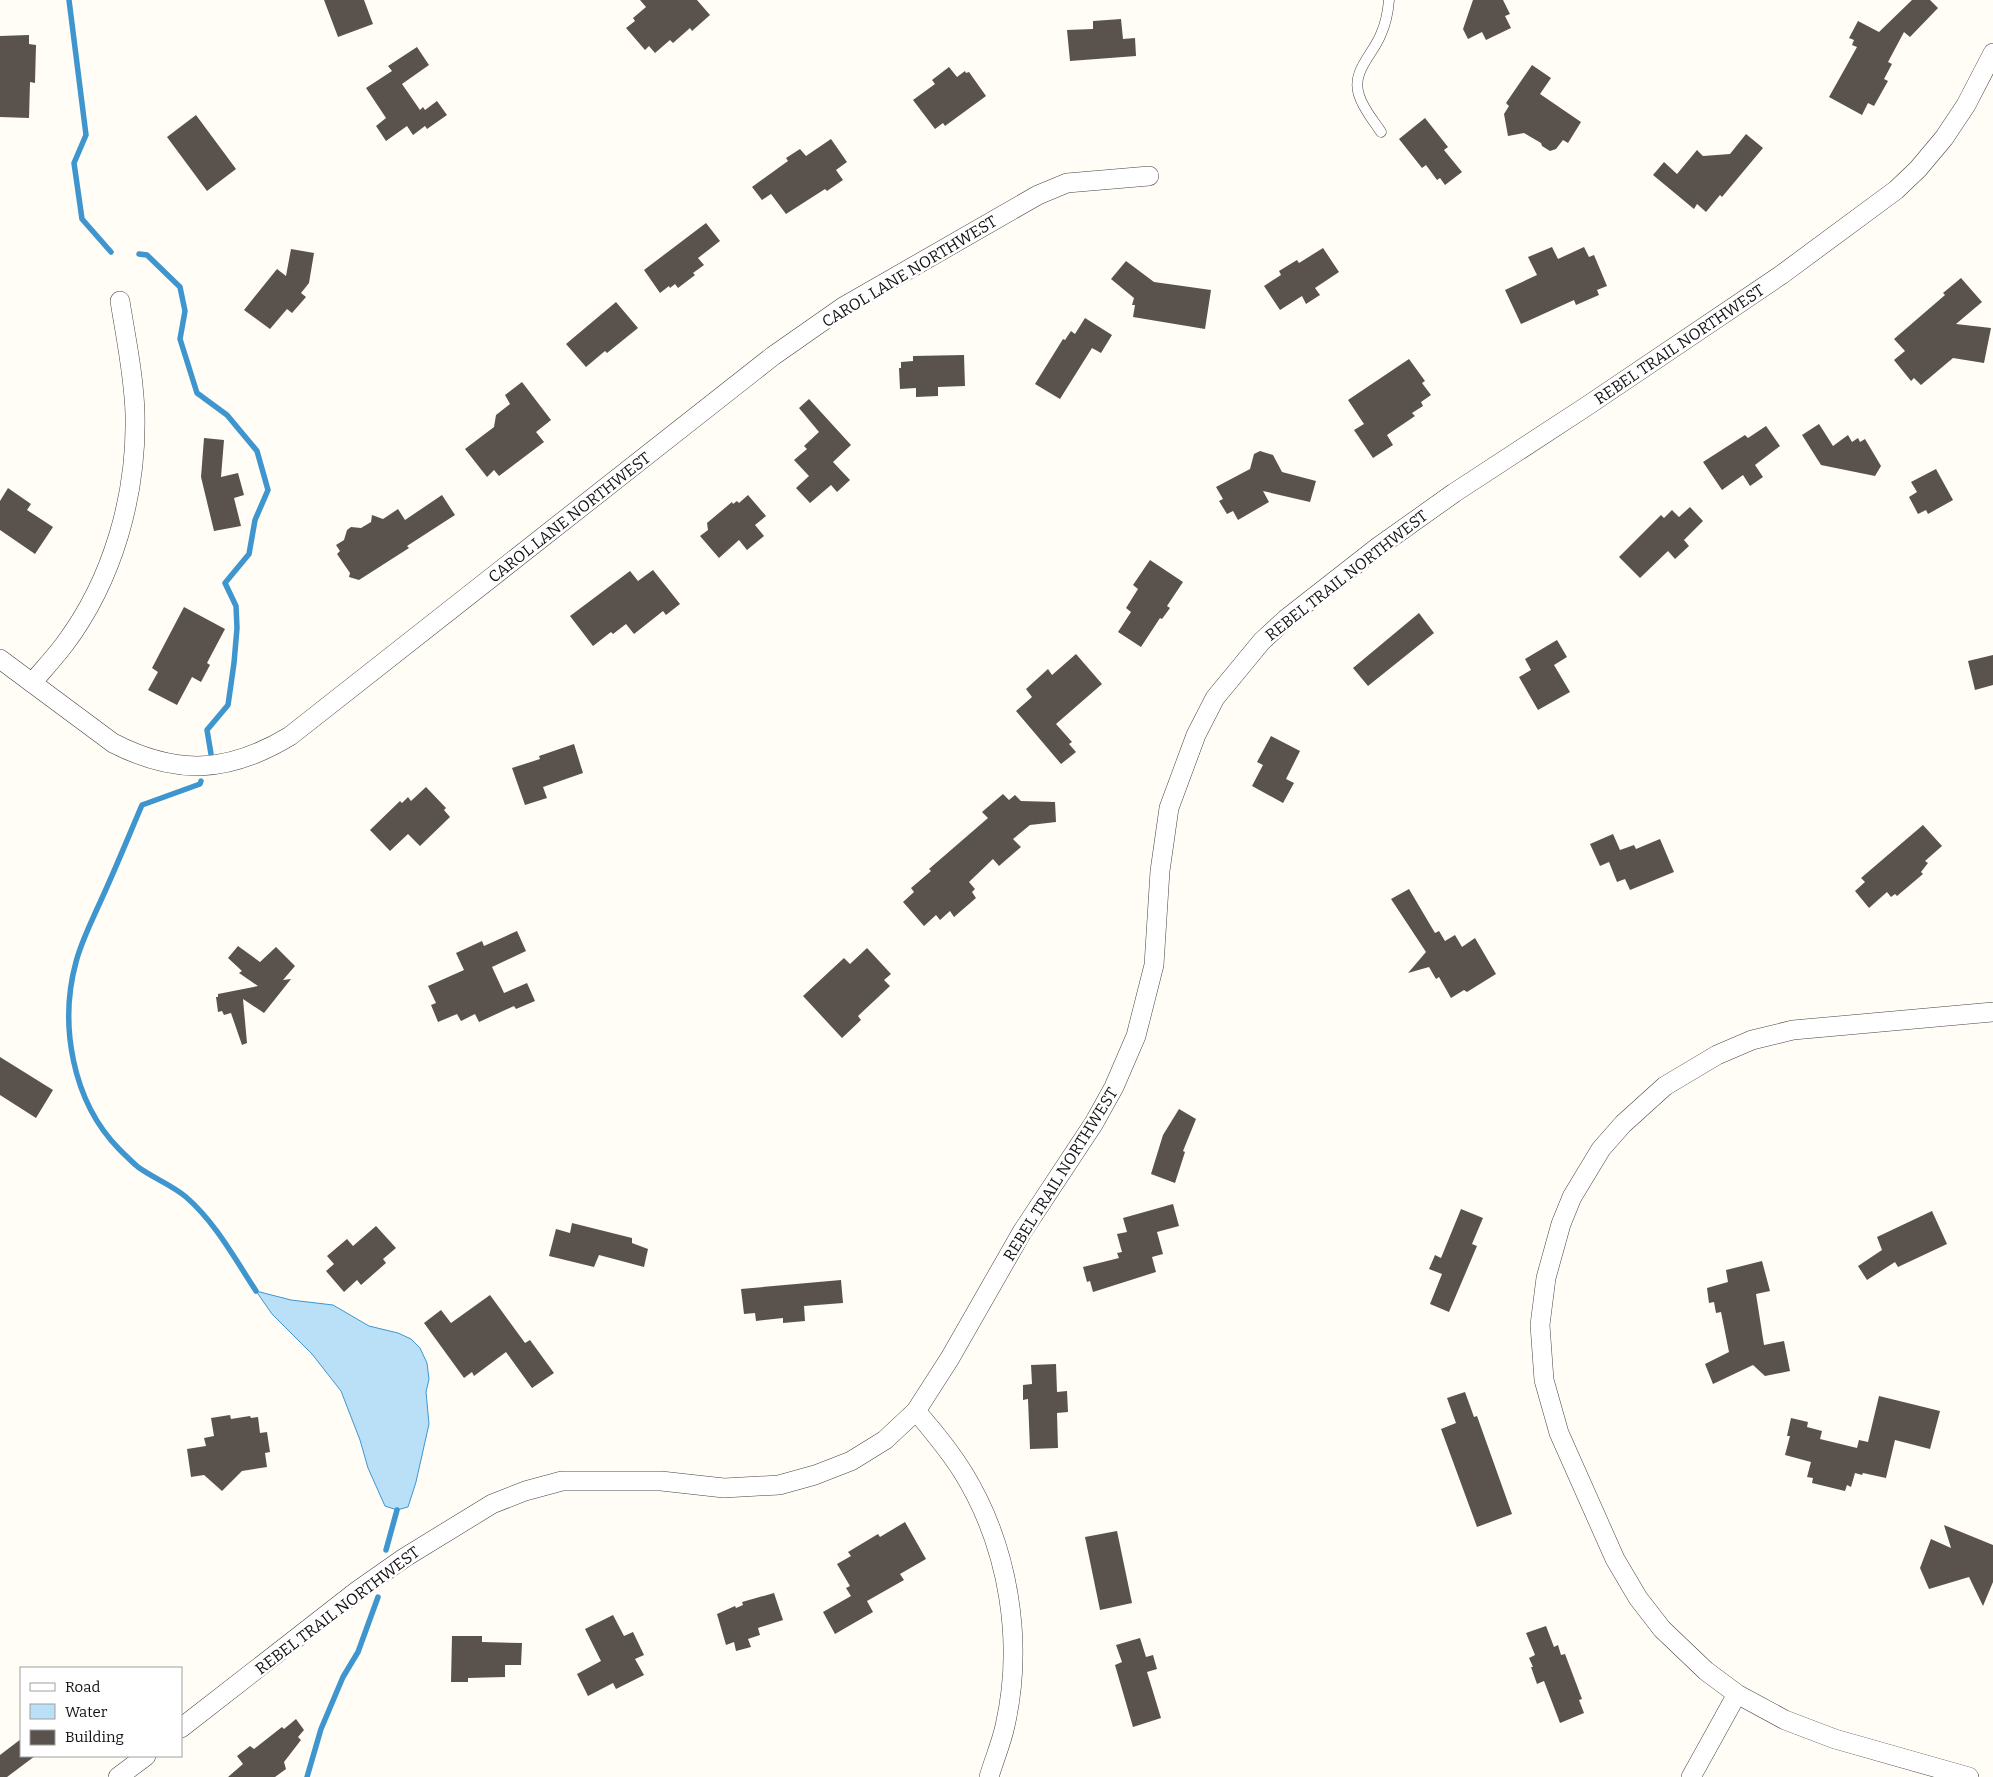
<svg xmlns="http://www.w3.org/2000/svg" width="1993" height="1777" viewBox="0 0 1993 1777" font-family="Bitter,serif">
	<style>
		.water { fill: #b9e0f7; stroke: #3f96cf }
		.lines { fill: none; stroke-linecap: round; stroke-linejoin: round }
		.stream { stroke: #3f96cf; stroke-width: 5.5 }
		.building { fill: #5a524d }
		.lane-casing { stroke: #444; stroke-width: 11 }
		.street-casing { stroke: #444; stroke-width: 20 }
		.lane { stroke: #fff; stroke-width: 10 }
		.street { stroke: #fff; stroke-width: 19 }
		.labels { text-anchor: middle; stroke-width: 5; stroke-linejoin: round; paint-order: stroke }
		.street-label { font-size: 16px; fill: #111; stroke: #fff }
	</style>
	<rect width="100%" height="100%" fill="#fffdf5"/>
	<path class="water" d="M256,1291l35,9 42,5 36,21 29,7 13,6 9,9 7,15 2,16 -3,13 3,32 -13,58 -8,25 -11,3 -12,-4 -17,-38 -8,-28 -19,-49 -29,-37 -40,-40z"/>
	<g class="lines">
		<path class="stream" d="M69,0l17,135 -12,28 8,56 29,33
			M139,254l8,1 33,32 5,24 -5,28 17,54 30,22 30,36 11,39 -13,30 -6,34 -24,29 11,23 1,22 -3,35 -6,42 -21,25 4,24
			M201,781l-1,3 -58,21c-15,35 -29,70 -45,104 -8,18 -16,34 -21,53 -17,62 -4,139 43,187 6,6 13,13 19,18 15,11 34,18 48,30 29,25 49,62 70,94
			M386,1550l11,-40
			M307,1777l14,-48 22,-52 15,-25 20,-55"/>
	</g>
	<path class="building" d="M324,0h40l9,24 -35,13z
		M640,0h57l13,15 -18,16 -2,-3 -17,15 -3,-3 -15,13 -6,-7 -4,4 -19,-22 9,-7 -2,-3 13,-11z
		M1473,0h30l7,14 -5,2 6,12 -25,12 -4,-8 -14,7 -5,-10z
		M1912,0h18l8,8 -28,29 -6,-5 -16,30 4,2 -8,15 4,2 -14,25 -6,-3 -6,12 -33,-18 28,-50 -5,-2 2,-5 -5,-2 9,-17 21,11z
		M1121,19l2,20 12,-1 1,18 -66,5 -3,-31 26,-1v-8z
		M29,35v9l7,1 -1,38 -5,-1 -1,36 -29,-1v-81z
		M417,47l12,18 -27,19 18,26 3,-3 2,3 12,-9 10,14 -20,14 -2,-3 -12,9 -6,-9 -21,15 -10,-15 10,-8 -20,-30 26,-17 -4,-5z
		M1532,65l19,13 -11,16 41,28 -13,21 -5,-3 -7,9 -6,2 -8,-5 -1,-3 -17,-10 -16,3 -4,-22 5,-8 -3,-3z
		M949,67l8,10 8,-6 1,2 3,-1 17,24 -41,30 -2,-3 -8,6 -22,-29 22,-16 -3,-4z
		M196,115l40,54 -29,22 -40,-54z
		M1425,118l23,29 -4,3 18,22 -17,13 -5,-7 -3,2 -11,-15 -4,3 -23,-29z
		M1746,134l17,14 -41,49 -2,-2 -14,17 -9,-8 -3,5 -41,-34 11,-13 13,12 20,-24 6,6 27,-2z
		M831,139l16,23 -11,8 7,10 -16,11 -2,-2 -39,25 -15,-20 -9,6 -10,-13 36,-26 -2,-3 14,-9 6,7z
		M706,223l14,18 -22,17 6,7 -11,8 2,2 -17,13 -3,-4 -5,4 -1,-2 -9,7 -16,-23z
		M1552,247l6,12 26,-12 5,10 5,-2 13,31 -10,4 2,5 -23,10 -2,-5 -53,24 -16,-34 32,-15 -9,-18z
		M1323,248l16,24 -24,16 5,7 -14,9 -4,-8 -22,14 -16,-24 17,-11 -2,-4 18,-11 2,3z
		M291,249l23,4 -5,30 -8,10 5,4 -14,16 -5,-4 -17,20 -26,-19 33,-41 9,7z
		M1126,261l28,21 57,8 -6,39 -72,-12 2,-12h-3l2,-7 -23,-19z
		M1961,278l21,24 -26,22 35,4 -7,35 -31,-5 -32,27 -7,-7 -3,3 -17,-21 11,-9 -11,-12 51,-44 -2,-2z
		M616,302l22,26 -31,25 -2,-2 -19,16 -20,-23z
		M1085,318l27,17 -11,18 -9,-5 -32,51 -25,-15 28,-45 2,1 6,-9 4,3z
		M964,355l1,31 -27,1v9l-22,1v-9l-16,1 -1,-21h2v-6l12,-1v-5z
		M1409,359l16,22 -3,2 9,12 -10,7 2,4 -11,7 3,3 -28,19 6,10 -20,13 -19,-28 10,-6 -16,-24z
		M522,382l29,38 -15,12 8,10 -45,34 -5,-6 -7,7 -22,-28 29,-22 2,-12 14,-11 -5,-9z
		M809,399l42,46 -18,17 17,18 -13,12 -6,-7 -21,18 -14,-15 13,-12 -15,-16 13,-11 -3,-3 15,-14 -20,-24z
		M1819,424l14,22 15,-11 4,7 6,-4 2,4 5,-3 16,27 -6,10 -54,-11 -19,-30z
		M1766,426l14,20 -25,19 8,12 -13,9 -7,-11 -21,15 -19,-28 42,-27 3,3z
		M204,438l20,2 -3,37 17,-4 6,22 -10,3 7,28 -27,5 -13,-54z
		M1260,451l13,4 9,17 34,9 -6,21 -47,-11 6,11 -31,18 -5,-9 -6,3 -8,-13 4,-2 -7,-12 34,-18 4,-15z
		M1936,469l17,31 -25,14 -2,-4 -8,4 -9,-17 8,-5 -6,-10z
		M8,488l23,16 -4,6 26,17 -18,27 -35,-24v-29z
		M442,495l13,20 -48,31 2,2 -50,32 -10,-3 1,-4 -13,-19 3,-3 -4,-6 8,-5 3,-10 4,-3 10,1 10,-6 1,-7 11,4 15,-10 7,11z
		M748,495l18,21 -11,9 9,11 -17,14 -8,-10 -20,18 -19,-22 8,-6 -1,-7 25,-21 1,2 4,-3 2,2z
		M1690,507l13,14 -19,19 5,6 -14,13 -7,-8 -28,27 -21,-21 42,-42 3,3 8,-8 7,7z
		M1150,560l33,22 -16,24 3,2 -8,11 -2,-1 -19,29 -23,-15 13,-20 -5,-4 12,-19 -5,-4z
		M653,570l27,34 -14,11 -3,-4 -29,23 -8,-10 -13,10 -2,-2 -18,14 -23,-30 60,-45 8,10z
		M184,607l41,22 -18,34 3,2 -9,17 -9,-5 -15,28 -29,-15 10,-18 -6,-4z
		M1419,613l15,20 -66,53 -15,-18z
		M1557,640l10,17 -13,8 16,27 -32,18 -19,-33 12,-7 -6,-11z
		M1076,654l26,30 -46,40 16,18 -3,2 7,8 -15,12 -45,-53 16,-14 -6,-8 22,-20 4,6z
		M1993,655v30l-18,5 -7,-29z
		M1271,736l29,15 -14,28 8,4 -11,20 -31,-17 11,-21 -6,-3z
		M574,744l9,29 -40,14 4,11 -22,7 -13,-37 28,-9 -1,-3z
		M426,787l20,21 -2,2 6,7 -30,29 -12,-12 -18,17 -20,-21 30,-29 2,2 6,-6 3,4z
		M1003,794l6,6 6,-5 6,6 34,1 1,20 -26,3 -17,14 8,8 -22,19 -6,-7 -24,23 6,7 -3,3 4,6 -22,19 -4,-6 -10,9 -4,-5 -12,11 -21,-24 11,-10 -3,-4 20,-17 -2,-2 59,-51 -6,-6z
		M1923,825l19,21 -17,15 3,2 -7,9 2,2 -26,22 -2,-2 -4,3 -4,-5 -18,16 -14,-17 10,-9 -4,-4z
		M1613,834l7,16 14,-5 2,4 24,-10 14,33 -44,18 -5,-11 -8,3 -8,-20 -9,4 -10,-22z
		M1409,889l26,44 4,-2 6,10 10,-6 7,12 13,-9 21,36 -29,18 -3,-2 -13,8 -12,-21 -3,2 -7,-12 -21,6 18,-21 -35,-53z
		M517,931l9,20 -34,16 12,26 23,-10 8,18 -19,8 -2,-3 -35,16 -4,-8 -14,7 -4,-7 -19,8 -7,-17 5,-2 -8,-17 36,-16 -8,-17 26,-12 2,5z
		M238,946l22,16 16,-15 19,19 -12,14 8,-1 -27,34 -21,-14 4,44 -5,2 -11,-32 -7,2 -2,-4 -4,1 -2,-15h2v-3l40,-8 -19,-13 3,-2 -14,-13z
		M867,948l24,26 -7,6 6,6 -32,30 3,4 -19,18 -39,-42 41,-38 6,6z
		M0,1057l53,33 -17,28 -36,-23z
		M1179,1109l17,10 -13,32 2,1 -10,31 -24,-9 12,-39z
		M1173,1204l6,22 -22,6 6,22 -11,3 4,15 -63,20 -3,-11 -3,1 -4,-15 36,-9 -2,-5 5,-1 -5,-18 10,-2 -4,-14z
		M1461,1209l22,9 -11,26 5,2 -28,66 -19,-8 12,-30 -13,-5 6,-14 6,3z
		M1932,1211l15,33 -49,23 -3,-5 -28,18 -9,-14 24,-16 -5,-13z
		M572,1223l60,15v5l16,6 -4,18 -45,-12 -5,12 -45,-11 7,-27 14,4z
		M376,1226l20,22 -13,11 3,4 -25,22 -4,-5 -13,12 -18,-21 8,-7 -7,-8 20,-17 6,7z
		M1762,1261l8,30 -14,3 8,51 20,-4 6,30 -25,5 -12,-11 -40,19 -8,-20 24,-12 -8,-40 -5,1 -2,-11 -5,1 -2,-15 21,-6 -2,-12z
		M841,1280l2,23 -39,3 1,15 -22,2v-5l-27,3 -1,-8 -11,1 -3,-25z
		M490,1295l35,48 5,-3 24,33 -22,15 -26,-36 -32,24 -2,-4 -8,6 -40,-55 17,-13 10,13z
		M1056,1364l1,28 10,-1 1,21 -11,1 1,35 -28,1 -2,-50 -5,1v-15l9,-1 -1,-19z
		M1465,1392l9,25 3,-1 35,98 -35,13 -36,-98 15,-6 -9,-25z
		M1879,1396l61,15 -10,38 -35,-9 -9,38 -23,-5 -1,2 -7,-2 -4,14 -4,-2 -2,6 -33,-8 1,-5 -6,-1 4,-15 -26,-7 5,-19h-3l4,-18 17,4 -1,5 15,4 -2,8 37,9 2,-8 9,2z
		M230,1415l1,4 19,-3 1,2 7,-1 2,16 7,-1 3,20 -5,1 2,14 -25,4 -20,20 -18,-16 -13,2 -4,-28 19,-3 -2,-8 10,-2 -3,-18z
		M905,1522l21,37 -26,15 4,6 -37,21 6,11 -38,22 -12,-22 28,-16 -5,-8 4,-2 -13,-22 14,-8 -3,-4 30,-18 2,3z
		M1944,1525l49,20v37l-10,24 -14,-29 -40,12 -9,-21 11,-29 20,9z
		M1117,1531l15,72 -32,7 -15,-73z
		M774,1593l9,27 -25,8 2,7 -12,4 3,8 -15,4 -2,-9 -8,3 -9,-31 18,-8 1,2 7,-3 -1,-3z
		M613,1615l11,21 9,-4 11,23 -9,4 9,16 -28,14 -3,-6 -25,13 -11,-22 24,-13 -16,-32z
		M1546,1626l8,21 4,-2 3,10 4,-1 17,45 -3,1 5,13 -24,10 -16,-42 -7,3 -6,-17h2l-4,-9 6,-3 -9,-22z
		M452,1636h30v6l40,1 -1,22h-16v12l-37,1v4h-17z
		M1140,1638l6,19 7,-2 4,14 -10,3 14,46 -28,9 -18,-62 7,-3 -6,-17z
		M296,1719l8,11 -6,7 3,3 -17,22 2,7 -11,8h-47l15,-13 -6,-8 13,-10 4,3 28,-22 2,2z
		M21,1739v17h14l-28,21h-7v-22z"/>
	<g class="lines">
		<defs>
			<path id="lane" d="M1381,132c-7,-11 -18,-23 -22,-37 -8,-24 14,-40 22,-61 5,-11 7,-22 8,-34"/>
			<path id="street" d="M0,659l113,84c64,33 116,30 177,-7l483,-380 70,-49 195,-112 29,-12 82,-7
				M32,683c11,-13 22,-25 32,-38 49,-65 73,-150 71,-231 -1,-38 -9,-75 -15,-113
				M916,1411c17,20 34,40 48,63 45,74 60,168 41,252 -4,18 -11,34 -16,51
				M181,1728l176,-137 47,-33 88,-54 33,-13 37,-10h99l63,7 55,-3 36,-10 36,-14 34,-21 31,-29 34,-53 72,-126 72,-109 20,-36 22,-51 18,-71 6,-94 9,-63 27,-73 19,-37 47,-57 24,-22 92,-72 76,-54 133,-87 194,-131 115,-85 22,-21 26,-31 22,-33 27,-52
				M118,1777l28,-21
				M1691,1777l46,-83
				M1969,1777l-134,-38 -50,-19 -48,-26 -31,-23 -44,-42 -24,-31 -23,-39 -56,-126 -15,-53 -4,-55 6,-47 15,-54 11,-27 29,-48 22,-25 42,-38 52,-31 35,-15 41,-10 200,-18"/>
		</defs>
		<use href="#lane" class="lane-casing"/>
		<use href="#street" class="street-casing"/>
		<use href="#lane" class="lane"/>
		<use href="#street" class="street"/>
	</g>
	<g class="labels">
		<g class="street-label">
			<text transform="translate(909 271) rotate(-31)" y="6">CAROL LANE NORTHWEST</text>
			<text transform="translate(1679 344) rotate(-34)" y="6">REBEL TRAIL NORTHWEST</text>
			<text transform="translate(569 517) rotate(-38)" y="6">CAROL LANE NORTHWEST</text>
			<text transform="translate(1346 575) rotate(-38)" y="6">REBEL TRAIL NORTHWEST</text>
			<text transform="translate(1060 1174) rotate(-58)" y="6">REBEL TRAIL NORTHWEST</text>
			<text transform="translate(337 1610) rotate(-37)" y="6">REBEL TRAIL NORTHWEST</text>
		</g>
	</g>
	<rect x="20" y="1667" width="162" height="90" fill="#ffffff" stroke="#a0a0a0"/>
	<rect x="30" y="1683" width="25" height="8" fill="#ffffff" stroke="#a0a0a0"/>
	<text x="65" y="1692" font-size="15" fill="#111111">Road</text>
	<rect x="30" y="1704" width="25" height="15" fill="#b9e0f7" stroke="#a0a0a0"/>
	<text x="65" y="1717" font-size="15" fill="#111111">Water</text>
	<rect x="30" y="1730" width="25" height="15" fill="#5a524d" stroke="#a0a0a0"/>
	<text x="65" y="1742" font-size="15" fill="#111111">Building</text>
</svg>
